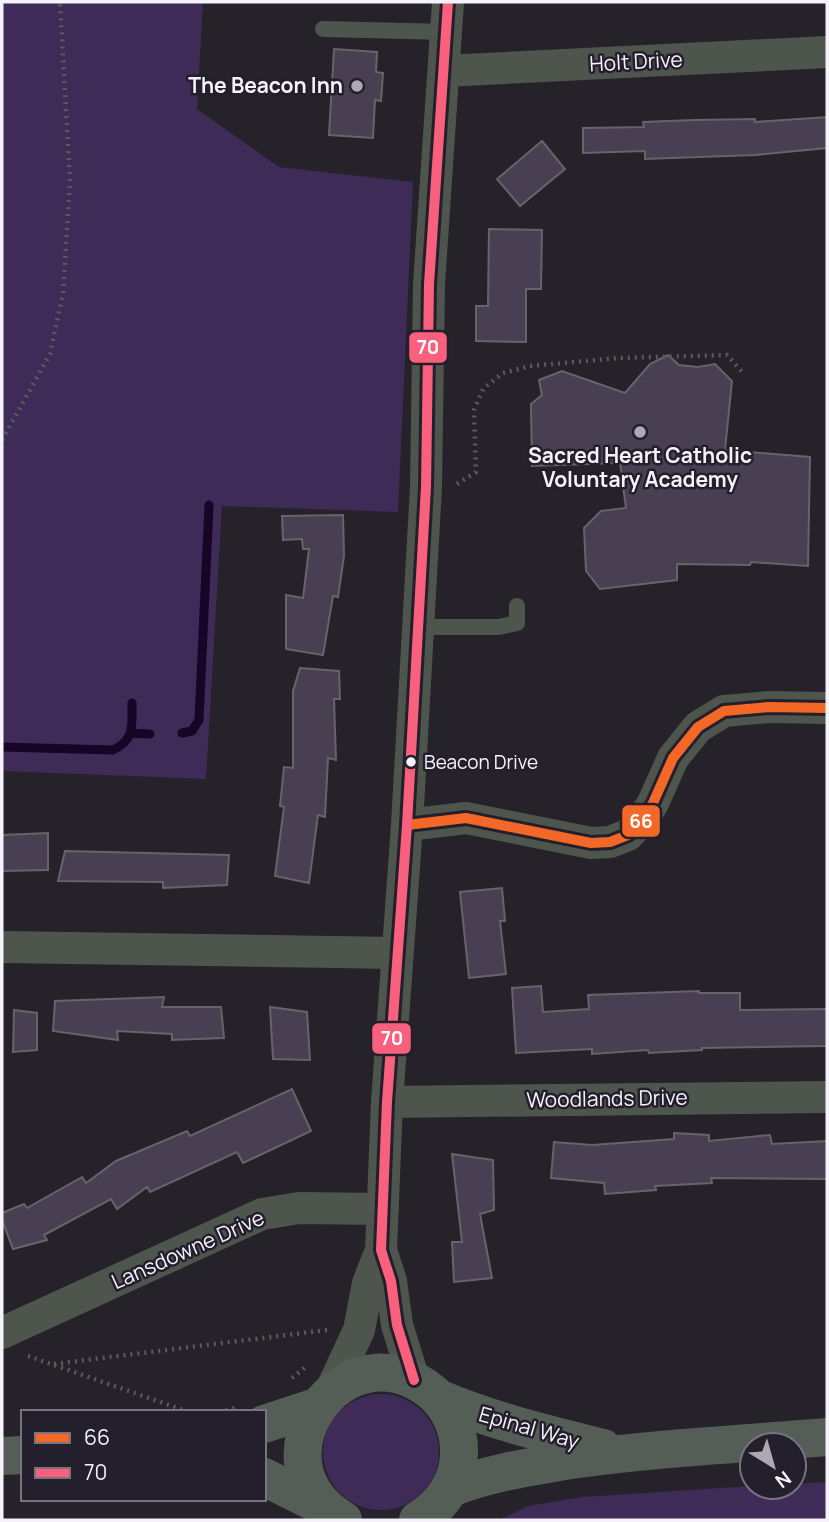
<svg xmlns="http://www.w3.org/2000/svg" width="829" height="1522" viewBox="0 0 829 1522" font-family="Manrope,sans-serif">
	<style>
		.green { fill: #3f2b57 }
		.lines { fill: none; stroke-linecap: round; stroke-linejoin: round }
		.stream { stroke: #160526; stroke-width: 9 }
		.building { fill: #484052; stroke: #666369; stroke-width: 2 }
		.path { stroke: #5a5c5b; stroke-width: 4.5; stroke-dasharray: 2 5; stroke-linecap: butt }
		.service { stroke: #4d554d; stroke-width: 16 }
		.minor { stroke: #4d554d; stroke-width: 32 }
		.primary { stroke: #555e56; stroke-width: 38 }
		.bus-1-casing { stroke: #241f2c; stroke-width: 16 }
		.bus-2-casing { stroke: #241f2c; stroke-width: 16 }
		.bus-1 { stroke: #f36827; stroke-width: 10 }
		.bus-2 { stroke: #f8607d; stroke-width: 10 }
		.poi-dot { fill: #ada9b2; stroke: #241f2c; stroke-width: 2.5 }
		.bus-dot { fill: #f6f2fc; stroke: #241f2c; stroke-width: 2.5 }
		.labels { text-anchor: middle; stroke-width: 5; stroke-linejoin: round; paint-order: stroke }
		.bus-label { font-size: 19px; fill: #f6f2fc; stroke: #241f2c; text-anchor: start }
		.street-label { font-size: 21px; fill: #f6f2fc; stroke: #241f2c }
		.poi-label { font-size: 21px; font-weight: bold; fill: #f6f2fc; stroke: #241f2c; text-anchor: end }
		.line-badge { stroke: #241f2c; stroke-width: 2.5 }
		.badge-label { font-size: 19px; text-anchor: middle; font-weight: bold; fill: #fff }
	</style>
	<rect width="100%" height="100%" fill="#252229"/>
	<path class="green" d="M2,2h201l-6,107 82,58 134,15 -15,330 -176,-6 -16,273 -204,-8z
		M323 1452a58 58 0 1 1 116 0a58 58 0 1 1-116 0Z
		M827,1482v38h-328l29,-14 54,-9 170,-11 42,1v-3z"/>
	<g class="lines">
		<path class="stream" d="M130,733l20,1
			M182,733l10,-2 7,-11 10,-215
			M2,747l111,3c22,-10 19,-25 19,-47"/>
	</g>
	<path class="building" d="M334,49l43,3 -1,20 7,1 -2,28 -6,-1 -2,38 -44,-3z
		M827,117v31l-72,7 -110,4v-8l-62,2v-25l61,-1 -1,-5 51,-2 61,-1v3z
		M542,141l23,28 -45,37 -23,-27z
		M489,229l53,1 -1,59h-15v53l-50,-1v-35h12z
		M668,355l11,10 19,2 17,-3 17,17 -7,69 85,7 -2,109 -57,-4 -1,3 -73,-1v16l-77,9 -14,-18 -2,-43 17,-17 25,-3 -6,-45 -88,3 -1,-62 11,-9 -3,-15 23,-9 63,22 25,-29z
		M343,515l1,41 -6,41 -5,-1 -10,59 -37,-6v-54l17,3 6,-49h-6l-1,-10 -19,1 -1,-24z
		M300,668l39,3 1,28h-6l2,61 -8,-2 -3,59 -7,-2 -9,68 -34,-7 9,-69 -4,-1 4,-39 9,1v-77z
		M48,833v37l-46,1v-36z
		M65,851l164,4 -2,30 -64,3v-6l-105,-1z
		M502,888l3,33h-5l6,53 -37,4 -9,-86z
		M541,986l2,26 46,-3 -1,-14 111,-4v2h41v17l87,-1v37l-125,2v2l-53,3 -1,-3 -56,4v-5l-76,4 -4,-65z
		M164,997l-2,10h59l3,31 -52,2v-6l-55,-3 1,9 -65,-9 2,-30z
		M270,1007l37,5 3,48 -37,-1z
		M14,1010l23,3v37l-24,2z
		M292,1089l19,42 -68,32 -6,-11 -87,40 -3,-5 -30,22 -6,-10 -67,36 3,5 -34,9 -11,-29v-7l22,-9 3,4 55,-31 4,6 30,-22 71,-30 3,5z
		M674,1133l35,2v6l61,-6 2,9 55,-3v38l-116,-1 1,5 -57,3 1,4 -51,4 -1,-11 -53,-5 3,-36 38,3 82,-6z
		M452,1154l41,6 1,50 -14,4 12,64 -38,4 -2,-40h10z"/>
	<g class="lines">
		<path class="path" d="M2,440l48,-86 13,-61 7,-111 -10,-180
			M457,484l19,-12 -2,-62 9,-21 20,-16 27,-7 88,-8 109,-3 16,18
			M28,1356l161,56
			M54,1364l273,-34
			M292,1378l15,-12
			M219,1412l16,-4"/>
		<path class="service" d="M323,29l123,3
			M418,627h81l18,-4v-17"/>
		<path class="minor" d="M444,71l383,-19
			M407,825l59,-7 125,25 19,-1 18,-7 14,-15 11,-17 20,-45 25,-31 26,-16 45,-4 58,1
			M2,947l395,6
			M387,1102l440,-5
			M2,1333l260,-119 37,-6 84,1
			M414,1380l-17,-55 -6,-44 -10,-31 6,-148 20,-277 19,-338 3,-203 19,-282
			M331,1390l28,-60 9,-47 13,-33"/>
		<path class="primary" d="M438,1398c54,23 109,36 165,50
			M264,1424l52,-17
			M2,1456l21,-1
			M264,1477l62,31
			M451,1488c38,-15 79,-21 120,-28 85,-12 171,-16 256,-23
			M343,1520c-98,-58 2,-200 90,-127 16,14 26,36 26,57 1,29 -16,56 -41,70"/>
		<defs>
			<path id="bus-1" d="M407,825l59,-7 125,25 19,-1 18,-7 14,-15 11,-17 20,-45 25,-31 26,-16 45,-4 58,1"/>
			<path id="bus-2" d="M414,1380l-17,-55 -6,-44 -10,-31 6,-148 20,-277 19,-338 3,-203 19,-282"/>
		</defs>
		<use href="#bus-1" class="bus-1-casing"/>
		<use href="#bus-2" class="bus-2-casing"/>
		<use href="#bus-1" class="bus-1"/>
		<use href="#bus-2" class="bus-2"/>
	</g>
	<g class="poi-dot">
		<circle cx="357" cy="86" r="7"/>
		<circle cx="640" cy="432" r="7"/>
	</g>
	<circle class="bus-dot" cx="411" cy="762" r="6"/>
	<g class="labels">
		<g class="bus-label">
			<text x="424" y="769">Beacon Drive</text>
		</g>
		<g class="street-label">
			<text transform="translate(636 62) rotate(-3)" y="7">Holt Drive</text>
			<text transform="translate(607 1099) rotate(-1)" y="7">Woodlands Drive</text>
			<text transform="translate(188 1250) rotate(-24)" y="7">Lansdowne Drive</text>
			<text transform="translate(529 1428) rotate(16)" y="7">Epinal Way</text>
		</g>
		<g class="poi-label">
			<text x="343" y="93">The Beacon Inn</text>
			<text x="640" y="463" text-anchor="middle">Sacred Heart Catholic<tspan x="640" dy="24">Voluntary Academy</tspan></text>
		</g>
	</g>
	<g class="line-badge">
		<rect x="408" y="331" width="40" height="33" rx="7" fill="#f8607d"/>
		<rect x="621" y="804" width="40" height="34" rx="7" fill="#f36827"/>
		<rect x="371" y="1022" width="41" height="33" rx="7" fill="#f8607d"/>
	</g>
	<g class="badge-label">
		<text x="428" y="354">70</text>
		<text x="641" y="828">66</text>
		<text x="392" y="1045">70</text>
	</g>
	<rect width="829" height="1522" fill="none" stroke="#f6f2fc" stroke-width="7"/>
	<rect x="21" y="1410" width="245" height="91" fill="#241f2c" stroke="#78737f" stroke-width="2"/>
	<rect x="35" y="1433" width="35" height="10" fill="#f36827" stroke="#78737f" stroke-width="2"/>
	<text x="84" y="1445" font-size="21" fill="#f6f2fc">66</text>
	<rect x="35" y="1468" width="35" height="10" fill="#f8607d" stroke="#78737f" stroke-width="2"/>
	<text x="84" y="1480" font-size="21" fill="#f6f2fc">70</text>
	<g transform="translate(773 1466) rotate(143)"><circle r="33" fill="#241f2c" stroke="#78737f" stroke-width="2"/>
	<path d="M0-5L12 26L0 18L-12 26Z" fill="#ada9b2"/>
	<text y="-10" font-size="19" font-weight="bold" text-anchor="middle" fill="#f6f2fc">N</text>
	</g>
</svg>
